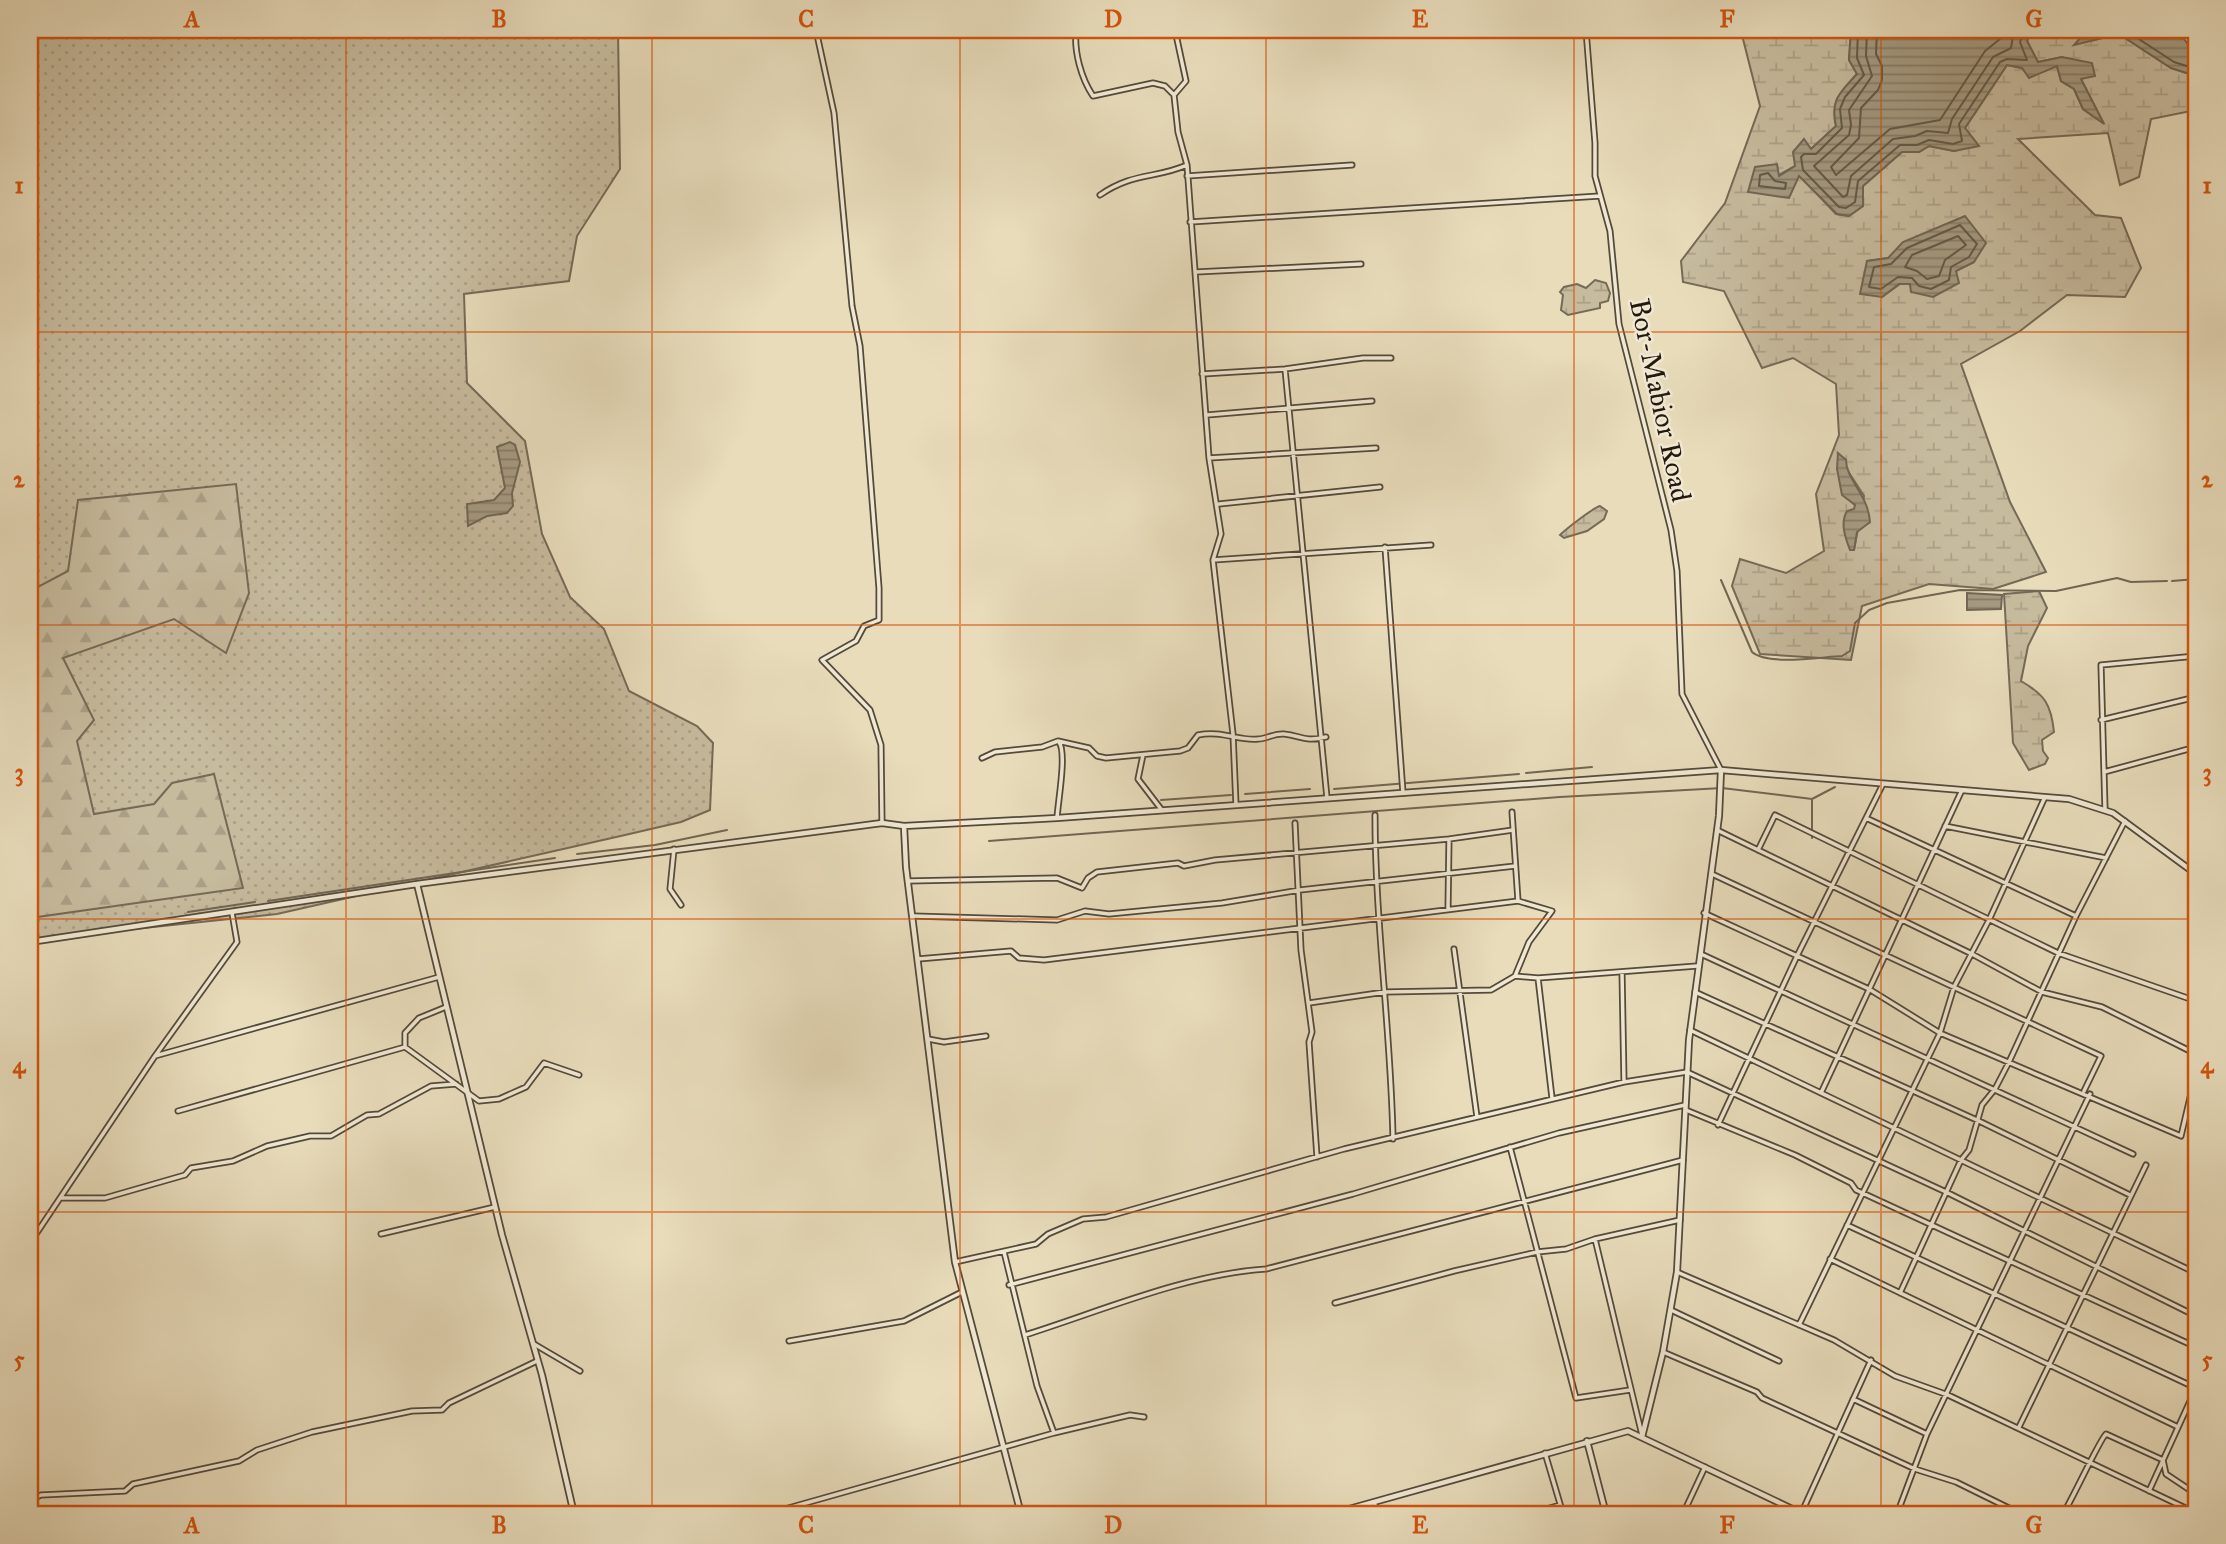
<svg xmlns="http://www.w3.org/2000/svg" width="2226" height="1544" viewBox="0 0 2226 1544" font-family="'IM FELL Great Primer',serif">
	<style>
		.grass { fill: url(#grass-dots); stroke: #756a57; stroke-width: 2 }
		.forest { fill: url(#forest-firs); stroke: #756a57; stroke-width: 2 }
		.wetland { fill: url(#wetland-marsh); stroke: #756a57; stroke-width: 2; fill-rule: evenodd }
		.water { fill: url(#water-rules); stroke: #716654; stroke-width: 2 }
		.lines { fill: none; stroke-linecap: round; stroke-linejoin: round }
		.shore { stroke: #645a48; stroke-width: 2 }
		.stream { stroke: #716654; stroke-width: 2 }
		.minor-casing { stroke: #544a3b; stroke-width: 7 }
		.tertiary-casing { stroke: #544a3b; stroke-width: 8 }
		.minor { stroke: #f0e8d3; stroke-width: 3.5 }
		.tertiary { stroke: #f0e8d3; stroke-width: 4.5 }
		.grid { fill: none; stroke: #d4530c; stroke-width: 2; stroke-opacity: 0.55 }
		.labels { text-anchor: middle; stroke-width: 5; stroke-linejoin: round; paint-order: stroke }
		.street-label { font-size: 28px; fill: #231910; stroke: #f0e8d3 }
		.neatline { fill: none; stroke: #d4530c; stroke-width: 2.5 }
		.grid-label { font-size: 23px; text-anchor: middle; font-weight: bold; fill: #d4530c }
	</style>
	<defs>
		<pattern id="grass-dots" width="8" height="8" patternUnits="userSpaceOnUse" patternTransform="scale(1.75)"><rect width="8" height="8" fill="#c7bb9e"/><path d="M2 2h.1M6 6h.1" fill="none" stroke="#aba087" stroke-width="1.8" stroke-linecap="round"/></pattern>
		<pattern id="forest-firs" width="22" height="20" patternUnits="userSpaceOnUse" patternTransform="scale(1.75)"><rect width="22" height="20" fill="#c7bb9e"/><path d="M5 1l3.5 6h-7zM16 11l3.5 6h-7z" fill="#aba087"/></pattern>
		<pattern id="wetland-marsh" width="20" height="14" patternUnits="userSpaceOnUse" patternTransform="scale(1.75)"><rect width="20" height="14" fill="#c7bb9e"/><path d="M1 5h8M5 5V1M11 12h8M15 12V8" fill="none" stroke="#aba087"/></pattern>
		<pattern id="water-rules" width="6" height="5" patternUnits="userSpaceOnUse" patternTransform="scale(1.75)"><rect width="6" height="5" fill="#a59a81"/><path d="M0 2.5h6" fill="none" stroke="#867d68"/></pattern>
	</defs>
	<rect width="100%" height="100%" fill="#e8dcbb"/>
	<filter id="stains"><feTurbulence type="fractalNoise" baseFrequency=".00286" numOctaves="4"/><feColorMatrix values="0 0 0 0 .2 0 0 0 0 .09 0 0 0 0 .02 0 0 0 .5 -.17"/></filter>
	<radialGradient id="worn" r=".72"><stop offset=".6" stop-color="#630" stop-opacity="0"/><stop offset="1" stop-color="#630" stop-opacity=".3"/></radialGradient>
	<path class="grass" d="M30,30h588l2,139 -43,67 -8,45 -105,13 3,89 58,58 17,93 28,63 34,32 25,62 68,35 16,17 -3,67 -29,12 -56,13 -348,79 -247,26z"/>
	<path class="forest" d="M236,484l13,109 -23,60 -52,-34 -111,39 31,62 -17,21 17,73 60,-10 18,-21 42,-9 29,114 -213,30v-327l38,-20 10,-71z"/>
	<path class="wetland" d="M1731,30h120l-2,30 8,14c-16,17 -27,27 -21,52l-25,23 -7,-9 -9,26 -47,26 51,-17 37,39 13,2 14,-10v-20l39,-34h17l10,-6 25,5 24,-6 -13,-17 42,-63 15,3 35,-2 4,15 13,8 9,20 20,13 -22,-43 -19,-22 -24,5 -11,-21 5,-11h73l-22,5 -7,9 43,-10 52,34 25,8v34l-45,9 -12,58 -19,8 -12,-52 -90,6 77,76 26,3 20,50 -16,29 -58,-2 -47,36 -59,33 49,138 36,70 -53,17 -64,-5 -67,22 -11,54 -91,-6 -28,-68 8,-27 46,14 38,-22 -8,-57 23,-59 -3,-51 -43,-26 -31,10 -38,-77 -41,-9 -2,-21 44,-58 35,-97 -17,-67zM1888,258l86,4 -62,30 -2,-8h-10l-18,13 -15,-36zM1838,454l8,6v8l18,28 -10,54 1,-45 -6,-7z
		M1595,280l11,3 4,10 -2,8 -8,2v5l-32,7 -7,-5 2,-15 -3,-3 4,-5 13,-3 9,4z
		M1600,506l7,5 -3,8 -17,12 -23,7 -4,-3c6,-6 33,-27 40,-29z
		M2039,591l8,17 -19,38 -7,35c24,14 30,23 33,51l-12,8 1,11 5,7 -3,6 -16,6 -16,-27 -9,-149z"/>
	<path class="water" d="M1851,30h181l-5,11 11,21 24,-5 30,6 3,13 -14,3 23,45 -21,-15 -9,-20 -13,-8 -4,-15 -28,12 -7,-10 -15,-3 -42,63 14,18 -25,5 -25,-5 -10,6h-17l-39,34v20l-14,10 -12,-2 -38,-38 -10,22 -41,-6 7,-25 22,-3 2,12 16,-10 -2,-14 11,-13 7,10 25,-23c-6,-27 4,-33 21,-52l-8,-14z
		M2105,30h55l7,6 2,-6h8l14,18 5,-2v30l-25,-8 -52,-34 -45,11 9,-10z
		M1965,216l21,27 -12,19 -18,9 3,12 -26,14 -22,-5 -1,-8h-11l-17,13 -22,-3 7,-33 21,-3 15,-16z
		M510,442l5,3 5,17 -8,31 1,13 -6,7 -20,3 -19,10 -1,-22 27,-4 11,-12 -8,-41z
		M1838,453l8,7c0,20 22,34 24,62l-13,10 -3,18h-4c-5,-13 -10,-27 -3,-39l7,-2 1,-4 -13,-10 -5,-26z
		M1967,593l35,2 -1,14 -34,1z"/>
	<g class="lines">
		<path class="shore" d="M1858,30l-1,28 7,17 -19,22 -5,12 2,19 -26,26h-12l-3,3 2,13 36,37 7,1 9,-6 3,-21 42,-36h17l12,-5 24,4 9,-3 -3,-17 41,-62 7,-3 20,1 -7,-18 4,-12
			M1867,30l-1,26 6,20 -23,34 2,15 -2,10 -35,31 29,31 4,-2 4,-19 42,-37 22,-3 12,-5 21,2 4,-14 41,-62 18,-9 3,-18
			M1877,30l-1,24 6,12v14l-4,10 -17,18 -2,30 -28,29 5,8 54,-46 50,-9 45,-69 15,-12 3,-9
			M2125,30l49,32 22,7
			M1768,173l7,8 11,2 -1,6 -26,-3 1,-11z
			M1960,225l17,19 -8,13 -18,10 -2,13 -18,9 -12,-3 -7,-8 -14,-1 -17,12 -12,-2 5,-20 17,-3 16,-16z
			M1958,236l8,9 -21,15 -6,16 -12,3 -10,-8 -12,-4 7,-12z"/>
		<path class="stream" d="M1721,580l31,72c16,14 68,5 90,4l8,-5 5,-28 14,-13 18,-7 73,-13 96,1 61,-13 14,4 36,-1
			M2172,581l24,-2
			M1526,773l66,-6
			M1334,789l185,-15
			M1245,794l65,-5
			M1161,800l70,-5
			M1812,838v-38
			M989,841l571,-44 162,-9 90,11 23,-12
			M577,854l78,-9 72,-15
			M268,901l287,-43
			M188,912l67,-10"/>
		<defs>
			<path id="minor" d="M816,30l18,83 18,193 8,40 19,242v32l-15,6 -8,15 -34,19 48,50 11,35 1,78
				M1076,30c-2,22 5,48 17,66l60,-13 12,3 9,9
				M1175,30l11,51 -12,14 4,37 9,33 22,293 12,76 -8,26 20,174 3,71
				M1586,30l9,113v33l15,55 9,93 52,206 6,41 5,123 39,76
				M1187,176l165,-11
				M1100,195c33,-23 55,-16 87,-30
				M1190,222l410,-26
				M1196,272l165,-8
				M1285,369l42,429
				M1202,374l83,-5 78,-11h28
				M1207,415l165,-14
				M1209,458l167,-10
				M1219,504l161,-17
				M1385,547l18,246
				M1213,560l218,-15
				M2101,720l95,-23
				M1143,755l-5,24 23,30
				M982,758l13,-6 47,-5 16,-6 31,7 8,8 9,2 74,-7 8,-3 10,-13c24,-5 40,6 60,4 9,0 16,-6 26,-5 18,2 20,8 42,3
				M2104,772l92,-25
				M2105,809l-4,-144 95,-9
				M1512,812l6,89 34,10 -23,31 -14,34
				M1375,815c0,108 16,216 18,324
				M1057,818c1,-17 10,-65 2,-76
				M1866,818l210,98
				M1295,823l6,127 11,82 -3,10 8,115
				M1945,826l161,32
				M1717,830l255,124 70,38 60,15 94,47
				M674,849l-4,40 11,16
				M1758,850l17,-35 283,138 138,48
				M1712,874l389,182 -17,35
				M908,881l149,-3 25,10 6,-10 9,-6 81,-9 6,3 31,-6 234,-21 64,-9
				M1448,909l1,-70
				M1704,913l165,76 71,44 241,103 15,-64
				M913,916l144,4 28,-9 24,3 113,-11 78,-13 215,-24
				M1454,949l23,168
				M1701,954l432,200
				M918,959l93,-8 8,7 25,2 474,-59
				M1622,972l2,110
				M1538,978l14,120
				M1695,992l284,129 151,74
				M1309,1003l76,-11 106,-2 24,-14 23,2 159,-12
				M446,1007l-27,11 -14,15v14l74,54 20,-2 27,-12 18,-24 35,12
				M1690,1030l506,243
				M928,1039l16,3 42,-6
				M155,1056l284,-79
				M1821,1093l141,-303
				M1686,1110l109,45 56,28 5,7 340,157
				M178,1111l227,-64
				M1718,1125l79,-169 86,-172
				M1510,1147l66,251 54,-8
				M61,1198h44l80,-23 6,-7 42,-7 34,-15 43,-10h21l36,-21 12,-1 52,-28 25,-2
				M1847,1225l349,163
				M381,1234l114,-27
				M1595,1239l47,196
				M30,1243l125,-187 82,-114 -5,-29
				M1004,1252l33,134 17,47
				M1830,1259l348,168
				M955,1262l81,-18 12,-10 35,-15 23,-2 238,-68 280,-67 63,-10 259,120 250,124
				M1677,1272l157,68 61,36 53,19 248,118
				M1009,1285l344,-91 206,-61 126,-28
				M1900,1293l61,-133 8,-10 13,-45 13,-16 14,-27 67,-146 49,-95
				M1335,1303l119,-32 83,-19 29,-3 29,-10 85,-19
				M1671,1310l108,51
				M1799,1325l141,-292 14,-46 35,-67 56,-123
				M1025,1335c76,-24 162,-61 241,-66l417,-109
				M789,1341l115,-20 58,-29
				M534,1344l46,27
				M1663,1352l94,40 5,6 153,71 41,13 65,32
				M1853,1399l74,35
				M2019,1427l127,-262
				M1545,1453l18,61
				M2149,1491l47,-103
				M30,1500l11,-5 84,-4 8,-7 106,-23 18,-11 55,-18 100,-21 30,-1 7,-7 88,-42
				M1374,1502l4,12
				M767,1514l287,-81 76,-18 14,2
				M1529,1514l31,-9
				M1683,1514l22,-47
				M1801,1514l70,-154
				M1897,1514l30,-80 163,-340
				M2063,1514c8,-12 38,-77 43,-80l57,26 3,14 30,20"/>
			<path id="tertiary" d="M904,826l2,41 49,395 66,252
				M417,884l85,351 40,140 32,139
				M30,942l387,-58 465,-61 22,3 153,-8 664,-48 348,29 44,14 83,61
				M1642,1437l21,-85 14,-80 12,-232 30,-224 2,-46
				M1587,1441l19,73
				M1331,1514l297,-83 175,83"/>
		</defs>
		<use href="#minor" class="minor-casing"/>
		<use href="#tertiary" class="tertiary-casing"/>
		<use href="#minor" class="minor"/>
		<use href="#tertiary" class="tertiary"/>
	</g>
	<path class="grid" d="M346,30v1484M652,30v1484M960,30v1484M1266,30v1484M1574,30v1484M1881,30v1484M30,332h2166M30,625h2166M30,919h2166M30,1212h2166"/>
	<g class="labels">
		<g class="street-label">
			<text transform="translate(1661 400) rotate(78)" y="10">Bor-Mabior Road</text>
		</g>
	</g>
	<rect width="2226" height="1544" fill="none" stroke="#e8dcbb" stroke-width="77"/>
	<rect x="38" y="38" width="2150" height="1468" class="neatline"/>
	<g class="grid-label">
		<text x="192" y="27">A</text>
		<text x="499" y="27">B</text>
		<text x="806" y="27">C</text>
		<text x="1113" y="27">D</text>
		<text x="1420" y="27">E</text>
		<text x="1727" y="27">F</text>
		<text x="2034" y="27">G</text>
		<text x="19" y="193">1</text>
		<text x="2207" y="193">1</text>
		<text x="19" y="487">2</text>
		<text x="2207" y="487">2</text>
		<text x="19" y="780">3</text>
		<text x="2207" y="780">3</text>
		<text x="19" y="1073">4</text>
		<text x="2207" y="1073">4</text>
		<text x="19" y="1367">5</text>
		<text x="2207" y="1367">5</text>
		<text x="192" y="1533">A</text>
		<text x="499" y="1533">B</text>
		<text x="806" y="1533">C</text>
		<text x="1113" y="1533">D</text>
		<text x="1420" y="1533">E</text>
		<text x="1727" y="1533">F</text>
		<text x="2034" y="1533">G</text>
	</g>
	<rect width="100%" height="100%" filter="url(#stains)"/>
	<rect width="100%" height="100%" fill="url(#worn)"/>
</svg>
